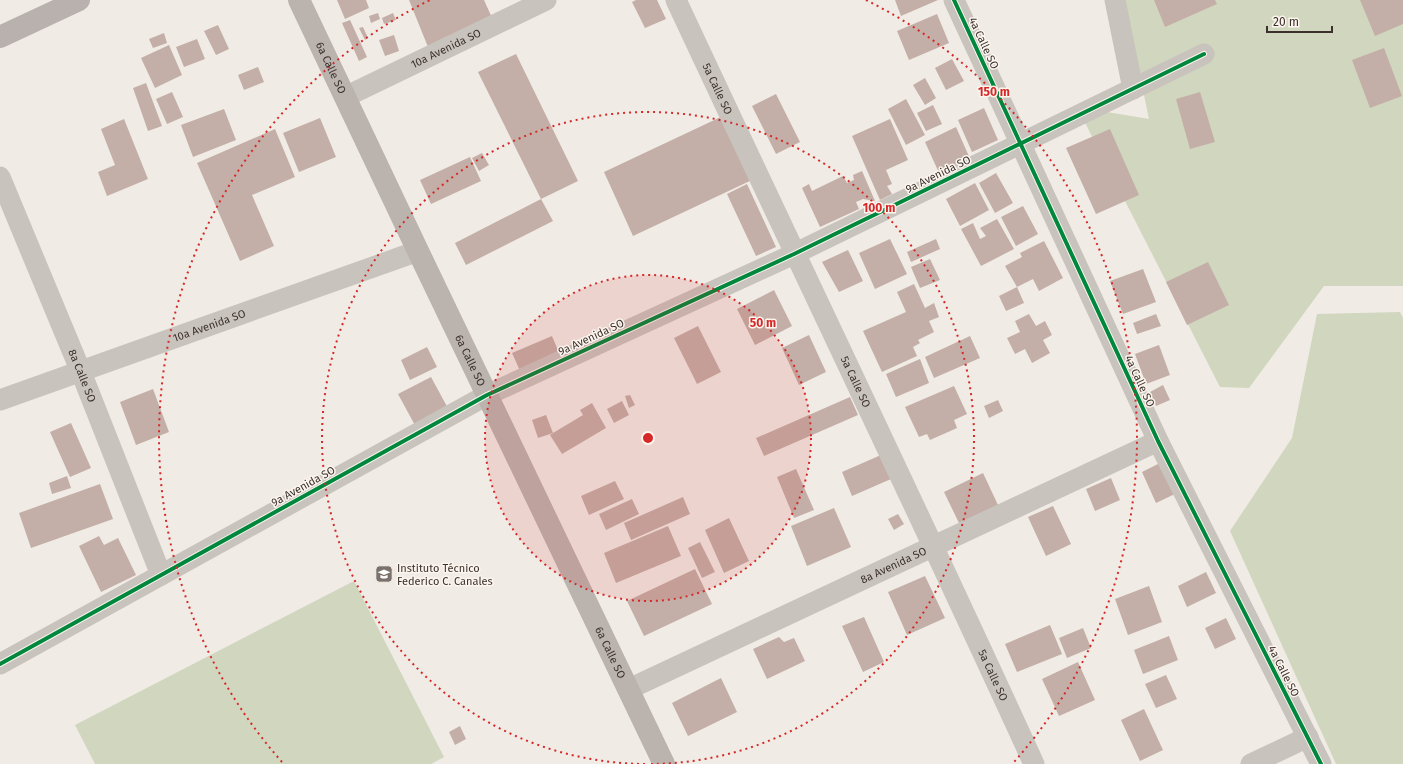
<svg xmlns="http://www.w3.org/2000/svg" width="1403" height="764" viewBox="0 0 1403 764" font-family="'Fira Sans',sans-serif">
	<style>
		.green { fill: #d1d6bf }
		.building { fill: #c3afa7 }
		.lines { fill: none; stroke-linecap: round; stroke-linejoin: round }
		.street { stroke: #c9c3be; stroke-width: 21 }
		.secondary { stroke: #bab3ae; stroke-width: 22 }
		.primary { stroke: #b8b1ad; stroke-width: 22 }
		.cycleway-casing { stroke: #fbf5ee; stroke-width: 6 }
		.cycleway { stroke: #00873e; stroke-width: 4 }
		.ring { fill: none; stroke: #d62828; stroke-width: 2; stroke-dasharray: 2 4 }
		.labels { text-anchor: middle; stroke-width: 3; stroke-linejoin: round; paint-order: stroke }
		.street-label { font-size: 11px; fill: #3b302b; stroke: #fbf5ee }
		.poi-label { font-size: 11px; fill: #3b302b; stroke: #fbf5ee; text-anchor: start }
		.centre { fill: #d62828; stroke: #fbf5ee; stroke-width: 2 }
		.ring-label { font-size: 12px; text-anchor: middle; font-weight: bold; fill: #d62828; stroke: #fbf5ee; stroke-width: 3; stroke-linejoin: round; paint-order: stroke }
	</style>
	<rect width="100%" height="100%" fill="#f0ebe5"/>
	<path class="green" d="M1124,0h279v286h-79l-75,102 -29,-1 -143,-280 72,12z
		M1400,312l3,6v446h-67l-106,-233 62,-93 25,-124z
		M354,581l90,176 -13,7h-336l-20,-39z"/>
	<path class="building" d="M337,0h29l3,8 -24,11z
		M409,0h75l9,20 -65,27z
		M636,0h21l9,19 -21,9 -13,-26z
		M895,0h43l-37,16z
		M1154,0h61l2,4 -52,23z
		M1360,0h43v24l-28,12z
		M378,13l2,6 -9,4 -2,-7z
		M393,13l3,7 -12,4 -2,-6z
		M937,14l12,29 -40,17 -12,-29z
		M350,20l17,37 -8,4 -17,-38z
		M218,25l11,24 -13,6 -12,-24z
		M363,27l5,11 -3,2 -6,-12z
		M164,33l3,10 -14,5 -4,-9z
		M394,35l5,16 -14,5 -6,-16z
		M197,39l8,20 -21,8 -8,-20z
		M169,45l13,30 -27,13 -14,-30z
		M1384,48l18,48 -32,12 -18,-48z
		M516,54l62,127 -37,18 -63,-127z
		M952,59l12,22 -18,9 -11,-22z
		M258,67l6,15 -20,8 -6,-15z
		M925,78l11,20 -11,7 -12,-20z
		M146,83l16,43 -14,5 -15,-43z
		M172,92l11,25 -16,7 -11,-25z
		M1200,92l15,50 -25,7 -14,-50z
		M776,94l24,48 -24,12 -24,-48z
		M906,99l19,36 -19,10 -18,-36z
		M933,105l9,19 -16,7 -9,-18z
		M984,108l14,32 -26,12 -14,-32z
		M224,109l12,31 -43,17 -12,-32z
		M725,115l29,64 -121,57 -29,-64z
		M320,118l16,39 -37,15 -16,-39z
		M124,119l24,60 -41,17 -9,-24 17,-7 -14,-36z
		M890,119l18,41 -22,10 6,14 -5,2 5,8 -12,6 -28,-64z
		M956,127l15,34 -31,14 -15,-33z
		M275,129l20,48 -43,18 22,51 -34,15 -43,-98z
		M1110,129l29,66 -43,19 -30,-66z
		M482,153l7,12 -10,6 -7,-13z
		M470,157l11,24 -50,23 -11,-24z
		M862,171l13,30 -12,-2 -7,3 3,7 -39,18 -18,-39 7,-4 3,7 31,-15 4,7 7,-3 -1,-5z
		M996,173l17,30 -18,10 -16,-30z
		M975,183l14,27 -29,16 -14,-27z
		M747,184l29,63 -20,9 -29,-62z
		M541,199l12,22 -87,44 -11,-22z
		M1023,206l15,28 -22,12 -15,-29z
		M997,219l17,30 -33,17 -20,-37 12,-6 7,16 6,-3 -6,-8z
		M890,239l17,35 -32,15 -16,-36z
		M936,239l4,10 -29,13 -4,-10z
		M1044,241l19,37 -24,13 -6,-12 -16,8 -12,-21 17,-9 -2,-4z
		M848,250l15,31 -24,11 -17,-30z
		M930,259l10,21 -20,8 -9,-21z
		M1208,262l21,43 -42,20 -21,-43z
		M1143,269l13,33 -33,12 -13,-33z
		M914,284l11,24 9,-5 5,14 -10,4 5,11 -16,8 2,3 -7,4 4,9 -35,16 -19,-41 43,-19 -9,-20z
		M1017,287l7,16 -18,8 -7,-15z
		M774,290l18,36 -37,19 -18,-36z
		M1029,314l7,12 9,-5 7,14 -9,5 7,13 -18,10 -7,-14 -10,5 -8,-16 13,-6 -5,-11z
		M1156,314l5,12 -24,8 -4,-11z
		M698,326l23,46 -24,12 -23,-46z
		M809,335l17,37 -27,13 -17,-37z
		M552,336l8,19 -39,18 -9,-20z
		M970,336l10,22 -46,20 -9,-21z
		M1159,345l11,30 -24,9 -11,-30z
		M427,347l10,20 -27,13 -9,-20z
		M920,359l9,24 -33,14 -10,-23z
		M431,377l19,35 -33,17 -19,-35z
		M1163,385l7,15 -14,6 -6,-14z
		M954,386l13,28 -13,6 3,8 -27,12 -3,-6 -8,3 -14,-30z
		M153,389l16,43 -33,13 -16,-43z
		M630,395l5,10 -6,3 -4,-12z
		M850,397l8,18 -94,41 -8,-18z
		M998,400l5,11 -14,7 -5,-12z
		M622,401l7,14 -15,8 -7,-14z
		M592,403l14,25 -44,26 -12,-19 3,-2 -15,5 -6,-18 14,-5 7,18 30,-18 -3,-5z
		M71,423l20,45 -21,9 -20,-45z
		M881,455l10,24 -39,17 -10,-24z
		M1162,462l15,31 -21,10 -14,-31z
		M796,469l18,41 -20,8 -17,-41z
		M983,473l15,32 -39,18 -15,-31z
		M67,476l4,12 -19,6 -3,-11z
		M1111,478l9,22 -25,11 -9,-22z
		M615,481l9,18 -35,16 -8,-19z
		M100,484l13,35 -82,29 -12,-35z
		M683,497l7,17 -59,26 -7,-17z
		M632,499l7,15 -33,16 -7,-16z
		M1053,506l18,38 -25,12 -18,-39z
		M834,508l17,39 -44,19 -16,-40z
		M898,514l6,10 -10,6 -6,-11z
		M729,518l20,43 -25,12 -19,-43z
		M668,526l13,30 -65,27 -12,-30z
		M99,536l5,9 14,-7 18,37 -35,17 -22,-46z
		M700,542l15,30 -13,6 -14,-30z
		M695,569l17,35 -68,32 -17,-35z
		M1206,572l10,21 -29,14 -9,-21z
		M925,576l20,42 -38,17 -19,-43z
		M1149,586l13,36 -34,13 -13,-36z
		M864,617l20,45 -21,10 -21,-46z
		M1226,618l10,21 -21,10 -10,-21z
		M1050,625l12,29 -45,18 -12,-28z
		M1083,628l8,20 -24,10 -8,-20z
		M1169,636l9,24 -35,14 -9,-24z
		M779,637l5,5 10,-4 11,23 -38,18 -14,-30z
		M1078,662l17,38 -36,16 -17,-37z
		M1166,675l11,24 -21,9 -11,-24z
		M721,678l16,34 -49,24 -16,-33z
		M1144,709l19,41 -23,11 -19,-41z
		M460,726l6,13 -11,6 -6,-13z"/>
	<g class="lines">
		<g class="street">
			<path id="s1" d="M676,0c119,255 241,508 358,764"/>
			<path d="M954,0l204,441 163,323"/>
			<path d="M1115,0l18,89"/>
			<path id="s2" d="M345,97l201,-97"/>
			<path id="s3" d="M0,177l81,195 80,203"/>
			<path id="s4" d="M0,400l418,-149"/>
			<path d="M0,664l487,-269 307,-141 410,-200"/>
			<path id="s5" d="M629,689l529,-248"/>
			<path d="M1251,764l57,-27"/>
		</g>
		<path class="secondary" id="s6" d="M299,0l119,251 246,513"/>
		<path class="primary" d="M0,37l79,-37"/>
		<defs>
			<path id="cycleway" d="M954,0l204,441 163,323
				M0,664l487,-269 307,-141 410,-200"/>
		</defs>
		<use href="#cycleway" class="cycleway-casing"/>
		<use href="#cycleway" class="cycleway"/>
	</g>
	<circle cx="648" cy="438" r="163" fill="#d62828" fill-opacity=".12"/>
	<g class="ring">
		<circle cx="648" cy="438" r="163"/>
		<path d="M645 764A326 326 0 1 1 651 764"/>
		<path d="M282 762A489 489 0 0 1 430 0M866 0A489 489 0 0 1 1014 762"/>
	</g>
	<defs>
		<symbol id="school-square" viewBox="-11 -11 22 22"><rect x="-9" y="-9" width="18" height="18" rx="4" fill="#7a716c" stroke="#fbf5ee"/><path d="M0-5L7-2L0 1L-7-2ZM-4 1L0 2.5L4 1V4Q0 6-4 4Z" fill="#fff"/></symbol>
	</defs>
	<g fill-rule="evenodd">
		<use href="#school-square" x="374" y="564" width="20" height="20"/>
	</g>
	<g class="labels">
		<g class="street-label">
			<text transform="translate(984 43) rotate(65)" y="4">4a Calle SO</text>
			<text dy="4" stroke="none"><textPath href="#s2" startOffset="112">10a Avenida SO</textPath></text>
			<text dy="4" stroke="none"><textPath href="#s6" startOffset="75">6a Calle SO</textPath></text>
			<text dy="4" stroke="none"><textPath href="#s1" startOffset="98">5a Calle SO</textPath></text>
			<text transform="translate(938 174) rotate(-26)" y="4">9a Avenida SO</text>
			<text dy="4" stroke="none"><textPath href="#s4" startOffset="222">10a Avenida SO</textPath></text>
			<text transform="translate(591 337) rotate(-25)" y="4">9a Avenida SO</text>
			<text dy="4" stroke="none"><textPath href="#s6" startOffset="399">6a Calle SO</textPath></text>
			<text dy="4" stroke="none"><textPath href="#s3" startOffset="215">8a Calle SO</textPath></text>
			<text transform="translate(1140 381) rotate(65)" y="4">4a Calle SO</text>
			<text dy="4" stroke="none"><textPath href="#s1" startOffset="422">5a Calle SO</textPath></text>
			<text transform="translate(303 486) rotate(-29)" y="4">9a Avenida SO</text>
			<text dy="4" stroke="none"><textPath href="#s5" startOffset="292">8a Avenida SO</textPath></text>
			<text dy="4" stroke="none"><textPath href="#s6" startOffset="723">6a Calle SO</textPath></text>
			<text transform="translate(1284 671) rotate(63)" y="4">4a Calle SO</text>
			<text dy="4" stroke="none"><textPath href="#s1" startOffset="746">5a Calle SO</textPath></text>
		</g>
		<g class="poi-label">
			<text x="397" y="572">Instituto Técnico<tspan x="397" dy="13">Federico C. Canales</tspan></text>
		</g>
	</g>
	<circle cx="648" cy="438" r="6" class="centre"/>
	<g class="ring-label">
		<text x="994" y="96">150 m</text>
		<text x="879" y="212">100 m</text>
		<text x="763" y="327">50 m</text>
	</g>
	<path d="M1267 26v6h65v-6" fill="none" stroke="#3b302b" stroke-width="2"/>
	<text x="1273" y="26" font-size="12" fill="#3b302b" stroke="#fbf5ee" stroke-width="3" paint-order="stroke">20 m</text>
</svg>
